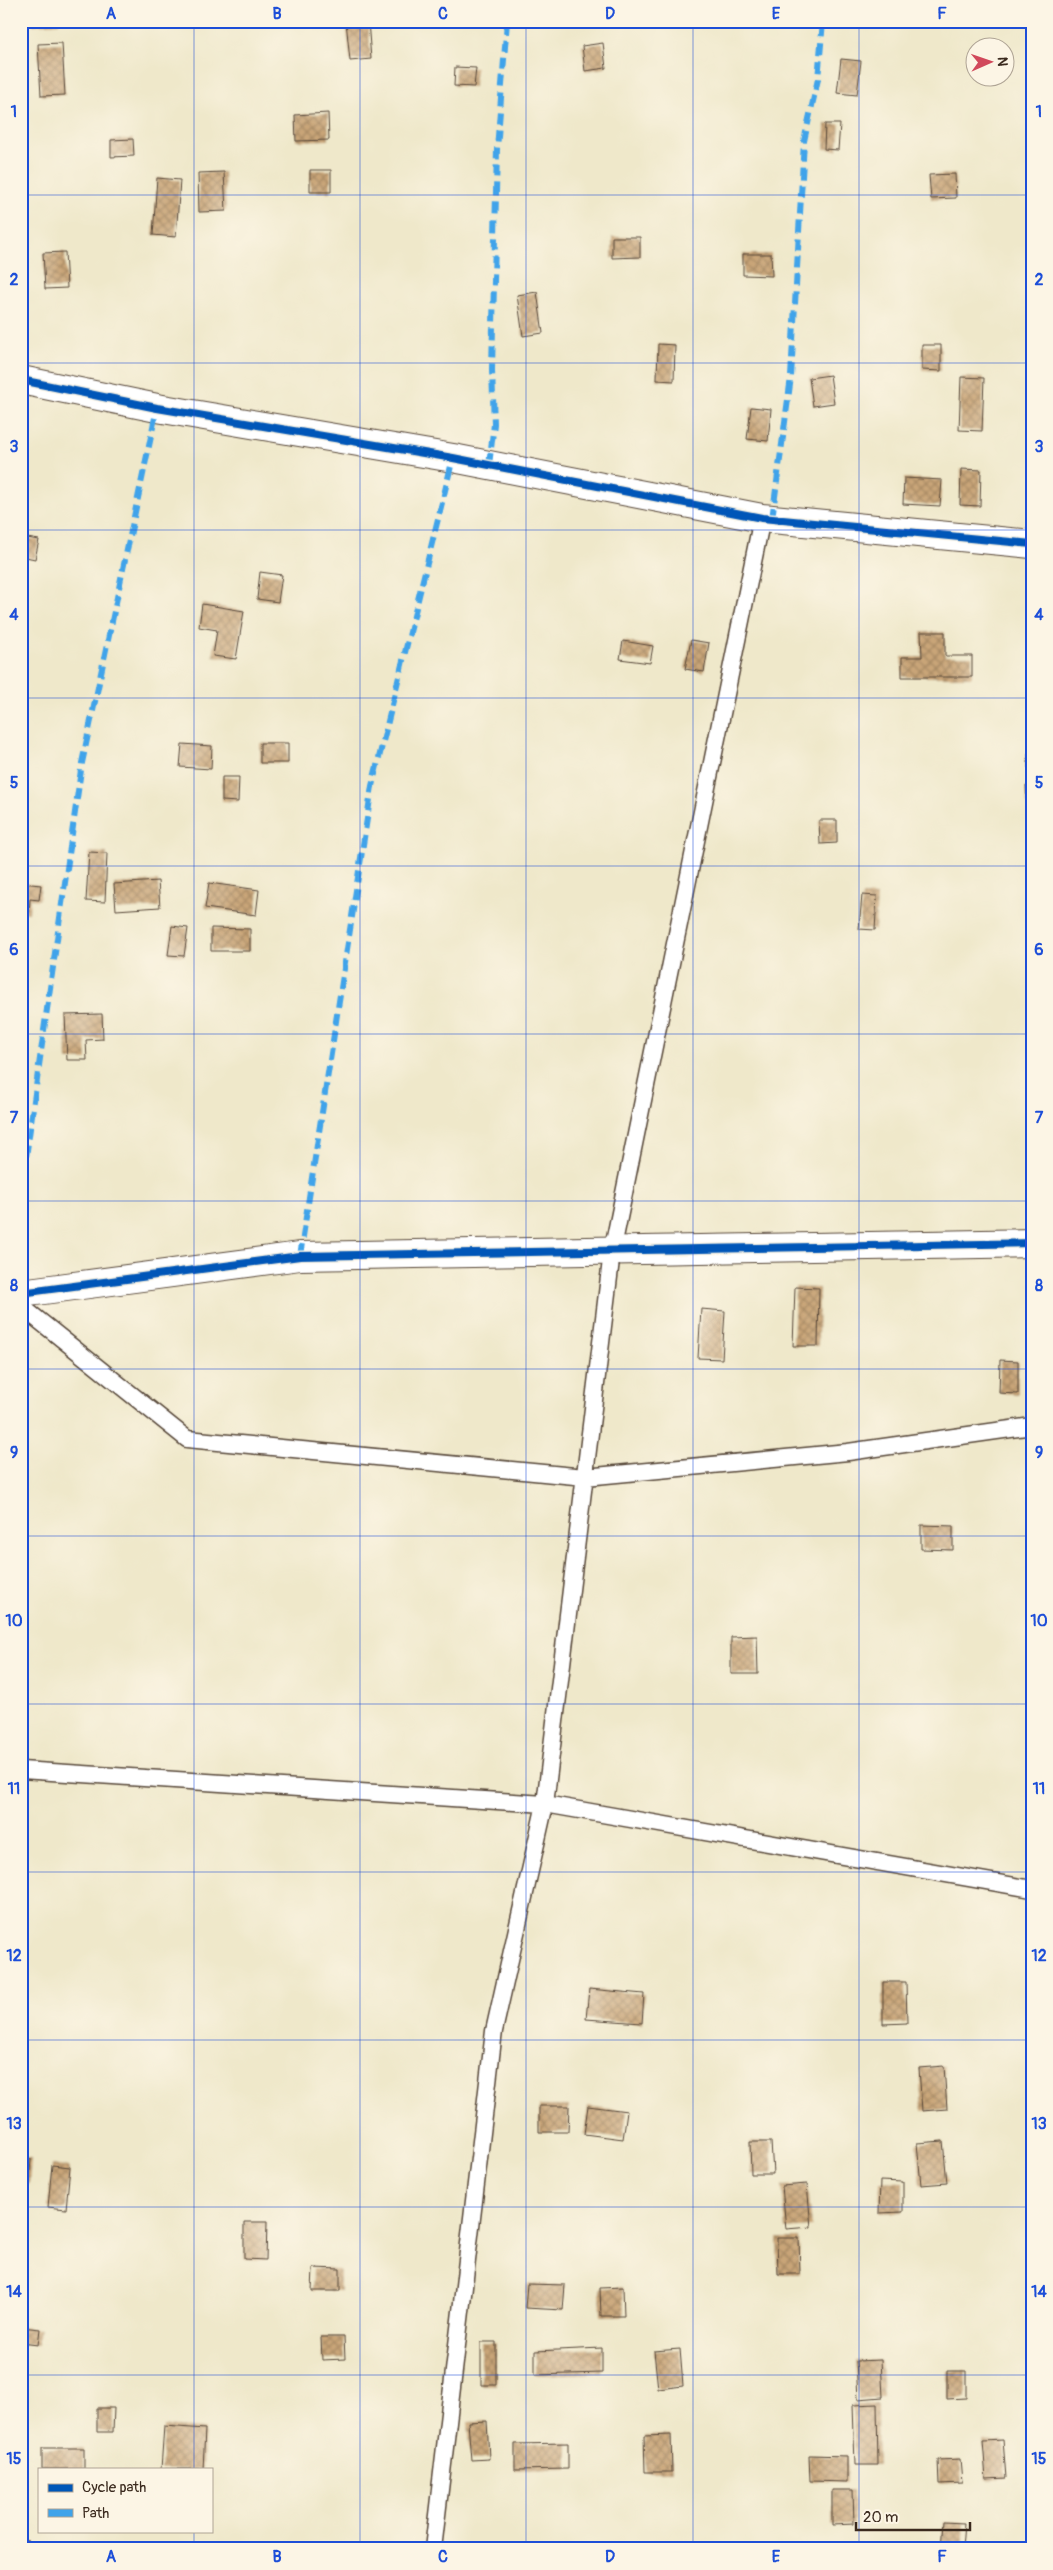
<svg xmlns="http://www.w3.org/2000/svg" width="1053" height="2570" viewBox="0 0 1053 2570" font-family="Pangolin,sans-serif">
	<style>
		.building { fill: url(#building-cross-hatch) }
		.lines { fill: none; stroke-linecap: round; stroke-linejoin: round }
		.service-casing { stroke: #564638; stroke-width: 19 }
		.minor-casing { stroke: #564638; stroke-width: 30 }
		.service { stroke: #fff; stroke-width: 16 }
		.minor { stroke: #fff; stroke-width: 28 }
		.quiet { stroke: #3fa3ea; stroke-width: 6; stroke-dasharray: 12 6; stroke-linecap: butt }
		.cycleway-casing { stroke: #fcf5e5; stroke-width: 11 }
		.cycleway { stroke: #0057b8; stroke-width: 8 }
		.grid { fill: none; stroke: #1d4ed8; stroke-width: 1; stroke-opacity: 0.55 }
		.neatline { fill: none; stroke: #1d4ed8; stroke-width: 2 }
		.grid-label { font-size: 16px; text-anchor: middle; font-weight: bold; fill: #1d4ed8 }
	</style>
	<defs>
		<pattern id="building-cross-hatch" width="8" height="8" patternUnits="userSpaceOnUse" patternTransform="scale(1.25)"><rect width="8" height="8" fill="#c9a578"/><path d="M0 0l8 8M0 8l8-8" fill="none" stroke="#a48762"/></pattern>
	</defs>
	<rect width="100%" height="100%" fill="#fcf5e5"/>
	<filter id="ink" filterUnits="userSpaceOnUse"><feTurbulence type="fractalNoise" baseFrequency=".02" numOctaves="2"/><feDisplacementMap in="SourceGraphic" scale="10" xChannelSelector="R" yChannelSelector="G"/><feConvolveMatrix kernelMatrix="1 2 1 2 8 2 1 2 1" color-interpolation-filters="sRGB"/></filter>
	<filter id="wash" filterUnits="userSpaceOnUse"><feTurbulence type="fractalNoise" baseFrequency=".0096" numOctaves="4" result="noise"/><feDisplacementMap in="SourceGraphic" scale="20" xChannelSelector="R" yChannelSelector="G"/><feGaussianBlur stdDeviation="1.12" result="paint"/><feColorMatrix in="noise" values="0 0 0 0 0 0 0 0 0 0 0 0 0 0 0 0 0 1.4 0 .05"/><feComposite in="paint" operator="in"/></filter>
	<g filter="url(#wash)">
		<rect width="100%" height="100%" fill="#efe8ca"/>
		<g id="blocks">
			<path class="building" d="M33,21h26v2l-26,2z
				M346,21h22l3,38 -21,2z
				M62,43l3,52 -24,1 -3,-52z
				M603,43l3,25 -21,3 -3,-25z
				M841,59l20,2 -4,34 -20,-2z
				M455,67l21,1 -2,19 -20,-1z
				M328,113l1,27 -33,1 -1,-26z
				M825,124h15l-2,26 -14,-1z
				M133,139l1,17 -23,1v-17z
				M310,170h21v22h-21z
				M224,172l2,39 -27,1 -1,-39z
				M955,174l1,24 -25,1 -2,-24z
				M157,178l23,2 -4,57 -23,-2z
				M612,237h28v20l-28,1z
				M65,252l2,36 -22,1 -2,-36z
				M743,254h28l1,22 -29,-1z
				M537,292l6,41 -20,3 -6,-41z
				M658,344l17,1 -1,36 -17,-1z
				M922,345h19v26l-19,-1z
				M830,375l4,28 -21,3 -4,-28z
				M961,377l23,1 -2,53 -23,-1z
				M751,407l20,2 -3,32 -21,-2z
				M961,469l20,1 -1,36 -20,-1z
				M904,478l38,2 -2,26 -37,-2z
				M21,497l8,2 -7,36 -1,-1z
				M21,537l18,3 -4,19 -14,-3z
				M260,572l22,3 -4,27 -21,-3z
				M202,604l42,7 -8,48 -23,-3 4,-26 -18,-3z
				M921,632h24v24h27v21h-70v-20h20z
				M691,640l18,3 -5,29 -19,-3z
				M623,641l30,5 -3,17 -30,-4z
				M260,743h28v20h-28z
				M182,744l30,2 -1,23 -31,-2z
				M1028,753h4v15h-4z
				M222,777h17l-1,25 -16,-1z
				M1026,786h6v57h-3z
				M819,820h18v23l-17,1z
				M89,852l18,1 -2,49 -19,-1z
				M158,881l2,26 -44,3 -2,-26z
				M21,883l20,2 -2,15 -9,-1 -1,14 -8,-1z
				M209,883l50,7 -3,25 -51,-7z
				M862,895l15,1 -2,34 -16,-1z
				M172,926l16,2 -4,28 -16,-1z
				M211,928l39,1v22h-39z
				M102,1014l1,25 -17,1 1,20h-20l-2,-45z
				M795,1287l24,1 -1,58h-25z
				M701,1309l24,2 -3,48 -24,-1z
				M1000,1360l18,1v33l-19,-1z
				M921,1525l32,1v24l-32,-1z
				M757,1636l1,38h-27v-37z
				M883,1982h23l1,41 -24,1z
				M589,1989l55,5 -2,29 -56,-4z
				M944,2066l3,43 -25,2 -3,-43z
				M539,2106h30l-1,26h-29z
				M588,2106l39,5 -4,28 -39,-5z
				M943,2141l4,42 -26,2 -4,-42z
				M750,2142h21l2,32h-22z
				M21,2159h10l-2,26 -8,-1z
				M52,2165l18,2 -4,42 -18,-2z
				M880,2181l23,1v30l-24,1z
				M807,2184l4,43 -25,2 -4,-43z
				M244,2222h23l-1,38 -22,-1z
				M777,2238h22l1,36h-22z
				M313,2268l27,1v22h-28z
				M527,2284l38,1 -2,25 -38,-2z
				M623,2287l1,29h-23l-1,-28z
				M21,2327l19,2 -2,16 -17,-2z
				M321,2337h23l1,22 -23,1z
				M481,2342h15v43h-15z
				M602,2348v25l-67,2v-24z
				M680,2349l3,37 -25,3 -4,-38z
				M881,2360l2,37 -25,2 -2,-38z
				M947,2371h19v27l-19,1z
				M877,2404l1,61h-23l-2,-60z
				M97,2408h17l-1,24h-16z
				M487,2421l2,38 -18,1 -3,-38z
				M164,2426l41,3 -2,40h-42z
				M671,2435l1,37h-27l-1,-36z
				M1003,2440l3,38 -20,1 -3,-38z
				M568,2443v26l-53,1v-26z
				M42,2448h42v21h-42z
				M809,2455l38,1v26l-37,-1z
				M960,2459l2,24 -23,1 -1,-24z
				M832,2490h21l1,34 -22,1z
				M943,2522l21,1 -2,26h-21z
				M21,2539l7,2 -1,8h-6z
				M270,2545l19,1v3h-19z"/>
		</g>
	</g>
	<g filter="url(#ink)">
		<use href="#blocks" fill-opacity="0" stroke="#564638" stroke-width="1"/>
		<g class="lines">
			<defs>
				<path id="service" d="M21,1306l166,133 398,38 263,-25 184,-26
					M21,1770l524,34 487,85
					M433,2549l61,-518 51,-227 67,-552 150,-734"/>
				<path id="minor" d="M21,380l136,28 296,50 309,60 270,26
					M21,1293l279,-37 732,-13"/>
			</defs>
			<use href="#service" class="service-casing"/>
			<use href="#minor" class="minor-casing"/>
			<use href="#service" class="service"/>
			<use href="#minor" class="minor"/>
			<path class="quiet" d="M489,465l5,-41 -2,-54 5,-221 10,-128
				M772,519l19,-142 13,-236 14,-62 5,-58
				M21,1192l61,-429 75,-355
				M300,1256l72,-470 81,-328"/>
			<defs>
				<path id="cycleway" d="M21,380l136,28 296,50 309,60 270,26
					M21,1293l279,-37 732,-13"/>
			</defs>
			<use href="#cycleway" class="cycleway-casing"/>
			<use href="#cycleway" class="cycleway"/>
		</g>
	</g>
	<path class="grid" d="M194,21v2448M360,21v2528M526,21v2528M693,21v2528M859,21v2528M21,195h1011M21,363h1011M21,530h1011M21,698h1011M21,866h1011M21,1034h1011M21,1201h1011M21,1369h1011M21,1536h1011M21,1704h1011M21,1872h1011M21,2040h1011M21,2207h1011M21,2375h1011M194,2531v18"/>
	<rect width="1053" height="2570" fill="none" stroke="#fcf5e5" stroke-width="55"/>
	<rect x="38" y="2468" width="175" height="65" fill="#fcf5e5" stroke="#afa495"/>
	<rect x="48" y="2484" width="25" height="8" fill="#0057b8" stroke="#afa495"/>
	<text x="82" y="2492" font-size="15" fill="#3b2a1e">Cycle path</text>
	<rect x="48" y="2509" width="25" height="8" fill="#3fa3ea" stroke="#afa495"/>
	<text x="82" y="2518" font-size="15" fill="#3b2a1e">Path</text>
	<g transform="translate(990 62) rotate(88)"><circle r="24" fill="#fcf5e5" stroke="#afa495"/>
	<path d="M0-4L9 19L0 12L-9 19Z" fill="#d1495b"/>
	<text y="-8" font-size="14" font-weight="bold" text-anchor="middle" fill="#3b2a1e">N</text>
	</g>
	<path d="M856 2522v8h114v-8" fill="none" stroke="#3b2a1e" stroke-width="2.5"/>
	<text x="863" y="2522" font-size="15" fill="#3b2a1e" stroke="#fcf5e5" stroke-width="4" paint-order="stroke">20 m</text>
	<rect x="28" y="28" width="998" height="2514" class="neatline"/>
	<g class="grid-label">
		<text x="111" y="19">A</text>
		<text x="277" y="19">B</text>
		<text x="443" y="19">C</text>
		<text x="610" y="19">D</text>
		<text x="776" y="19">E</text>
		<text x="942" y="19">F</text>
		<text x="14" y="117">1</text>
		<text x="1039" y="117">1</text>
		<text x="14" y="285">2</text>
		<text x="1039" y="285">2</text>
		<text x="14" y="452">3</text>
		<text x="1039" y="452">3</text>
		<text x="14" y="620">4</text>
		<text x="1039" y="620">4</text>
		<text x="14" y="788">5</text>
		<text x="1039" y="788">5</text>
		<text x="14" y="955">6</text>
		<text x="1039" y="955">6</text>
		<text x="14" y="1123">7</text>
		<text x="1039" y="1123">7</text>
		<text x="14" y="1291">8</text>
		<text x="1039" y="1291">8</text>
		<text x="14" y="1458">9</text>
		<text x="1039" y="1458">9</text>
		<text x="14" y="1626">10</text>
		<text x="1039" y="1626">10</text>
		<text x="14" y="1794">11</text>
		<text x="1039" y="1794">11</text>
		<text x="14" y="1961">12</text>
		<text x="1039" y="1961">12</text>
		<text x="14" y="2129">13</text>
		<text x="1039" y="2129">13</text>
		<text x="14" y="2297">14</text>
		<text x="1039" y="2297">14</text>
		<text x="14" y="2464">15</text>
		<text x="1039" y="2464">15</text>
		<text x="111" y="2562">A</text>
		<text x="277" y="2562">B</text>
		<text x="443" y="2562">C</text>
		<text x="610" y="2562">D</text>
		<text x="776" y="2562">E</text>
		<text x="942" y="2562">F</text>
	</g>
</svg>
